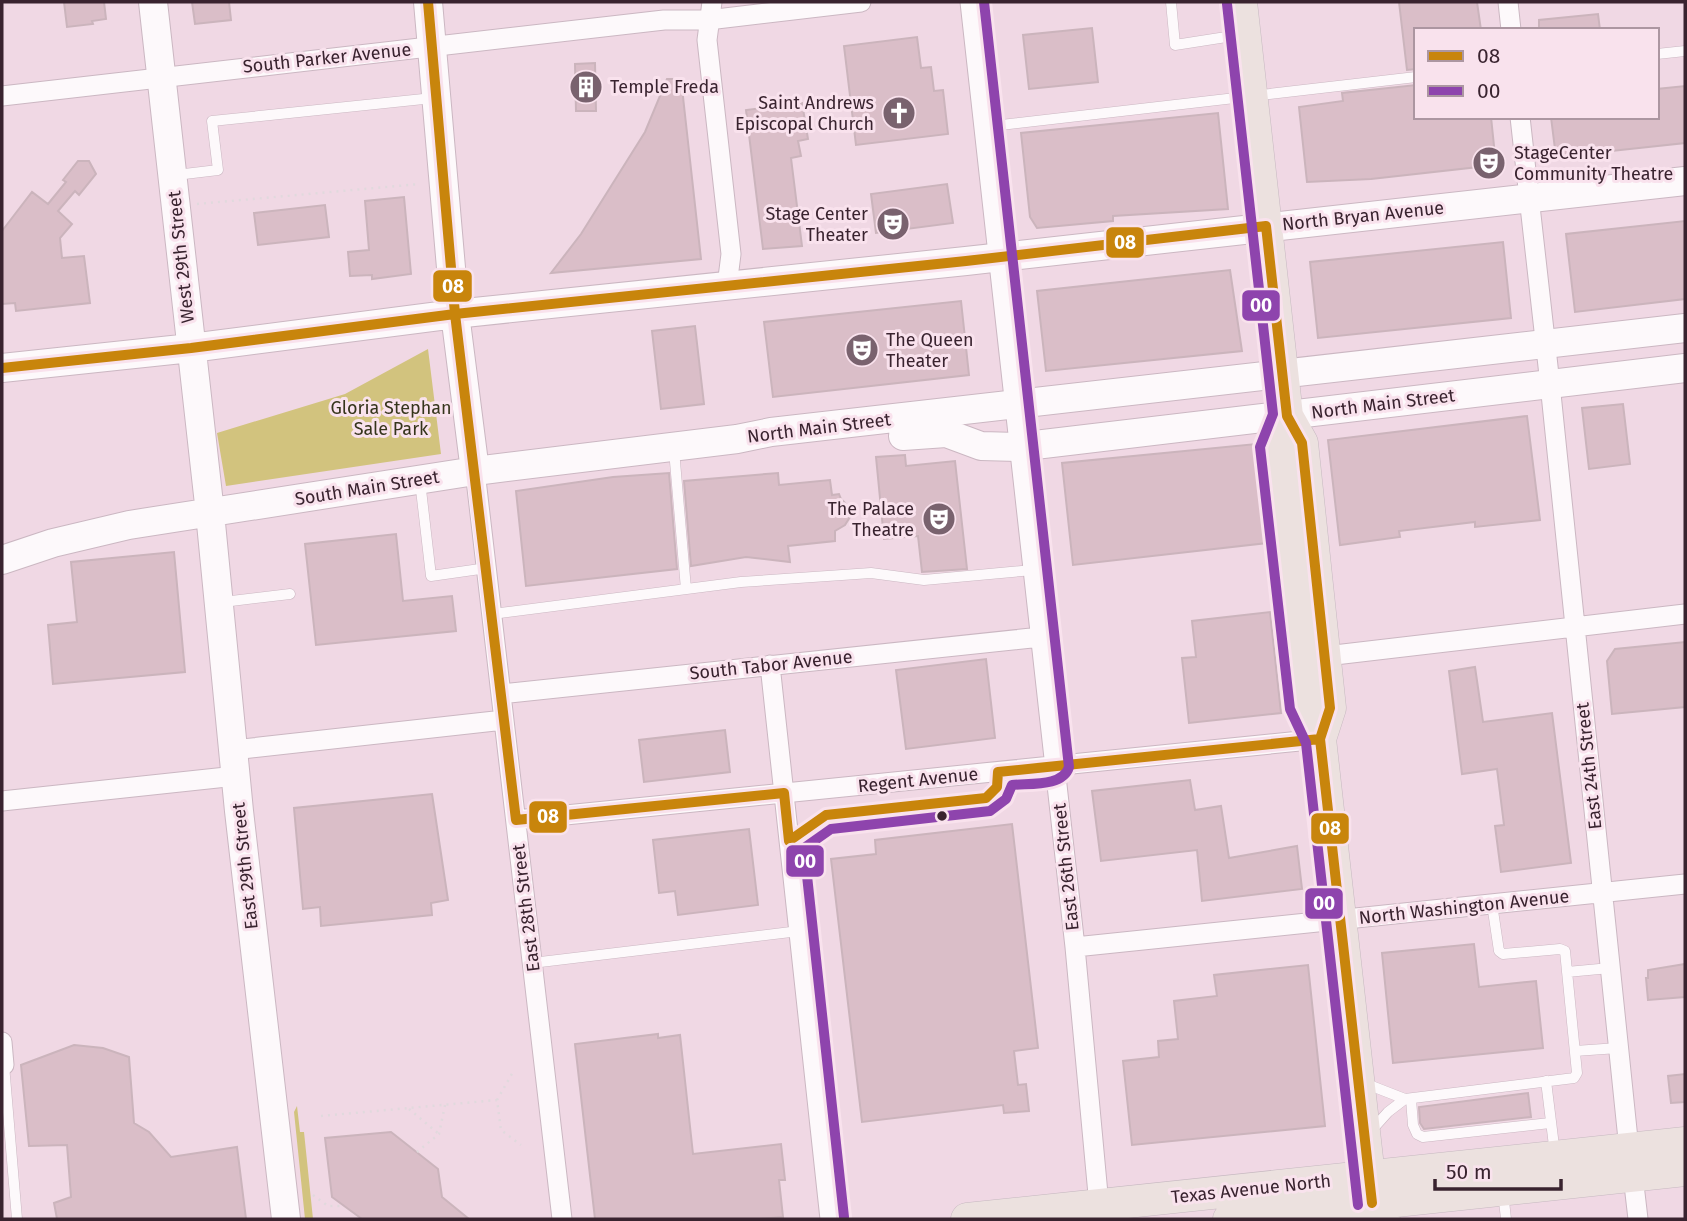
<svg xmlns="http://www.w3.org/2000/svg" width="1687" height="1221" viewBox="0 0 1687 1221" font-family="'Fira Sans',sans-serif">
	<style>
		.green { fill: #d2c37e }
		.building { fill: #dabec8; stroke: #cbb4bc; stroke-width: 2 }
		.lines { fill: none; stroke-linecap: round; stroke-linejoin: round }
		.lane-casing { stroke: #cbb7c2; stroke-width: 11 }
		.street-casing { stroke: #cbb7c2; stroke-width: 21 }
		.secondary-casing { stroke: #cbb7c2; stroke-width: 30 }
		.primary-casing { stroke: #c6b8c0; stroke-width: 33 }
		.path { stroke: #e1d9dd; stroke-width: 2.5; stroke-dasharray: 2 5; stroke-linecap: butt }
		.lane { stroke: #fdf9fb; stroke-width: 10 }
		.street { stroke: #fdf9fb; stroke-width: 19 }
		.secondary { stroke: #fdf9fb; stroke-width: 28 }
		.primary { stroke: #ece1df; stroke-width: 32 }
		.bus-1-casing { stroke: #f9e2ed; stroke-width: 16 }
		.bus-2-casing { stroke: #f9e2ed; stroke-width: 16 }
		.bus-1 { stroke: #c8850c; stroke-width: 10 }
		.bus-2 { stroke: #8e44ad; stroke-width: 10 }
		.bus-dot { fill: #39232f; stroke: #f9e2ed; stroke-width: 2.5 }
		.labels { text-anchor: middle; stroke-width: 6; stroke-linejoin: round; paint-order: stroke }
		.street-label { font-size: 18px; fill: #39232f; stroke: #f9e2ed }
		.poi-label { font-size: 18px; fill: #39232f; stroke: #f9e2ed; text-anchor: start }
		.park-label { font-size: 18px; fill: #35341b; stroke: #f9e2ed }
		.line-badge { stroke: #f9e2ed; stroke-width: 2.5 }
		.badge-label { font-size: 19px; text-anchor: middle; font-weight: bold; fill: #fff }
	</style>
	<rect width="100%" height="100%" fill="#f0d8e4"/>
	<path class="green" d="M428,349l13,105 -215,32 -9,-53 128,-39z
		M297,1106l3,26h4l9,87h-8l-11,-107z"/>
	<path class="building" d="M64,2h40l2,17 -14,2 1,3 -26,3z
		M192,2h37l2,18 -36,4z
		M1399,2h78l4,28h-65v39l-9,1z
		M1598,14l2,16h-61v-10z
		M1092,28l6,54 -69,7 -6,-54z
		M917,37l4,31 10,-1 3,24 9,-1 5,44 -92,11 -12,-99z
		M595,63l1,48h-20l-1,-47z
		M667,79h14l20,180 -150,14 30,-39 64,-102z
		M1416,85v32h75l5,48 -125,14 -64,3 -8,-75 44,-6 -1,-8z
		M1685,86v57l-129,14 -5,-40h106v-28z
		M802,103l6,36 -10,2 3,15 -10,2 11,88 -39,3 -17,-139z
		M1218,113l10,96 -115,7v5l-76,7 -7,-11 -9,-84z
		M78,161h11l7,13 -17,21 -4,-4 -17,20 14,13 -12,14 2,20 22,-2 6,47 -74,8 -1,-8 -13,1v-73l30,-39 16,12 18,-22 -3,-2z
		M947,184l6,39 -77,10 -5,-39z
		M404,197l7,77 -39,5v-4l-22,1 -2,-24 21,-2 -4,-49z
		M325,205l4,32 -71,8 -4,-32z
		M1685,221v78l-110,13 -9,-78z
		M1503,242l8,76 -193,20 -8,-76z
		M1230,270l12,81 -196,20 -9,-80z
		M961,301l8,74 -196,22 -9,-75z
		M695,326l9,78 -43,5 -9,-78z
		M1623,404l7,60 -41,5 -7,-61z
		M1527,416l13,104 -65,7v-5l-76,9 1,6 -60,8 -12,-105z
		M1256,444l11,99 -194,22 -11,-102z
		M905,455l1,11 49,-5 12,108 -45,3 -4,-36 -34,3 -8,-82z
		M669,473l8,96 -151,17 -10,-95 97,-14z
		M778,473l1,12 51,-5 2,15 7,-1 2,5 7,7 2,11 -5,8 -10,6v10l-47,5 2,16 -44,-5 -55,9 -7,-85z
		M396,534l7,67 49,-5 4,35 -140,14 -11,-101z
		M174,552l11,120 -132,12 -5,-59 29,-3 -6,-60z
		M1270,612l11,101 -92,10 -7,-65 14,-1 -4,-36z
		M1685,642v65l-73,7 -5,-53 8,-12z
		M986,659l9,79 -89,11 -10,-79z
		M1475,667l8,55 69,-9 19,150 -70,9 -6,-46 9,-1 -7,-56 -35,5 -13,-103z
		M725,730l5,42 -86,10 -5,-42z
		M1190,780l5,30 26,-4 8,52 68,-12 5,43 -100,12 -5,-51 -96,11 -9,-70z
		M432,794l16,106 -17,3 1,12 -111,11 -1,-19 -17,2 -9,-101z
		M1012,824l26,224 -24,3 4,34 8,-1 3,27 -25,2 -1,-8 -141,17 -31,-263 45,-5 -1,-14z
		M749,829l9,76 -80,10 -3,-24 -16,2 -6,-53z
		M1474,944l5,43 57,-6 7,67 -150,15 -11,-110z
		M1685,964v33l-37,3 -2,-22h2v-8z
		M1308,965l17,161 -193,19 -9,-84 36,-4 -1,-16 20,-2 -4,-38 43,-5 -3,-21z
		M658,1034v4l22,-3 13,119 88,-10 4,36h-6l4,37 -24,2h-164l-20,-175z
		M74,1045l29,3 26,9 5,66 15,9 22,25 66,-10 9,72h-189l-3,-16 17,-6 -4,-52 -38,1 -8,-81z
		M1685,1074v28l-14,1 -3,-27z
		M1528,1093l3,24 -107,12 -4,-6 -1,-16z
		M391,1132l47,37 4,28 27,22h-107l-30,-22 -7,-59z"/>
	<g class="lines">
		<defs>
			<path id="lane" d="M1171,2l4,43 64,-10
				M1657,54l28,-3
				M984,127l432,-50
				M176,175l42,-5 -6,-49 221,-23
				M674,450l12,139
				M420,481l11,95 56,-8
				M223,602l67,-8
				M492,614l249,-32 130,-9 53,7 109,-10
				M790,841l36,-26 160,-17c12,-7 13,-13 12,-26
				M532,963l267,-32
				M1567,972l43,-4
				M1575,1051l43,-3
				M4,1065l13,154
				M1546,1081l9,73
				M1364,1083l41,16 169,-21 3,-5 -12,-122 -5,-2 -57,5 -4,-3 -7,-47
				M1411,1099l2,26 4,9 6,3 127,-14
				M1370,1132l18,-20 17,-13
				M1503,1192l3,27"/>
			<path id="street" d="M712,2l-5,38 24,214 -4,32
				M970,2l105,945 24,258
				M1508,2l3,28
				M2,96l662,-76h44l153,-18
				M1520,117l30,267 79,765
				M475,471l87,748
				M1326,656l359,-42
				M770,665l60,554
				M501,694l540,-57
				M233,750l271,-30
				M2,801l234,-25
				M516,820l804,-81
				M1075,947l610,-63
				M2,1042l2,23h-2
				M1633,1176l5,43"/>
			<path id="secondary" d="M153,2l57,511 29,298 47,408
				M428,2l27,312 20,157
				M2,368l189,-20 264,-34 511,-53 719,-80
				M903,436l43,-3 35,13 37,1 667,-79
				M2,560l51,-17 76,-18 346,-54 262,-32 34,-7 914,-104"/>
			<path id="primary" d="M1241,2l46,414 15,27 28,265 -10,31
				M1287,416l-13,29 30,262 16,32 52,464 12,16
				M967,1219l718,-76
				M1229,1219l456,-49"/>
		</defs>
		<use href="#lane" class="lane-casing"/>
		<use href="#street" class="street-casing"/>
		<use href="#secondary" class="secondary-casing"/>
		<use href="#primary" class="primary-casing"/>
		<path class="path" d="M197,204l223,-20
			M497,1100l16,-28
			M409,1109l30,25
			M321,1116l176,-16 4,30 20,15
			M417,1152l22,-18 6,-29
			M313,1195l15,11h15"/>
		<use href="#lane" class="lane"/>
		<use href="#street" class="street"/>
		<use href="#secondary" class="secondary"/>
		<use href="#primary" class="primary"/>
		<defs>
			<path id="bus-1" d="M428,2l27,312 61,506 268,-27 5,48
				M2,368l189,-20 264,-34 511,-53 300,-35 21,190 15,27 28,265 -10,31 52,464
				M789,841l37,-26 160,-17 11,-11 1,-15 322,-33"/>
			<path id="bus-2" d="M1227,4l46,410 -13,33 30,262 16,34 52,462
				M844,1217l-40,-369 27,-19 159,-18 16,-12 6,-14c17,-2 51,2 57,-18l-85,-765"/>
		</defs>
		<use href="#bus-1" class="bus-1-casing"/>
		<use href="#bus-2" class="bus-2-casing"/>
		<use href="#bus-1" class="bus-1"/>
		<use href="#bus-2" class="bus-2"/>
	</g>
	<defs>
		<symbol id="building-disc" viewBox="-11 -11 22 22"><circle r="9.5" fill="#79626e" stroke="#f9e2ed"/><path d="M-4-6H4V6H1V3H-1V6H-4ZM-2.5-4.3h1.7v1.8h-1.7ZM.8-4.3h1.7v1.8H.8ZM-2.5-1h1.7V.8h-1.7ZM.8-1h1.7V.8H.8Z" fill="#fff"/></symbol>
		<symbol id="church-disc" viewBox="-11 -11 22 22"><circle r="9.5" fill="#79626e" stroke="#f9e2ed"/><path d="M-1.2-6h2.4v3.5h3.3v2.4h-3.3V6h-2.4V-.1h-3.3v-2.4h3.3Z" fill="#fff"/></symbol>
		<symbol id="theatre-disc" viewBox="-11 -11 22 22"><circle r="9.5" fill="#79626e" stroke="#f9e2ed"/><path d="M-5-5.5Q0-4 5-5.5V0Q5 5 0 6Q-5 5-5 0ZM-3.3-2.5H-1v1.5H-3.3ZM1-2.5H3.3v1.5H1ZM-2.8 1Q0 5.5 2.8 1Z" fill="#fff"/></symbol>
	</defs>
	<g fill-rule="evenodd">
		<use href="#building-disc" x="567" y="68" width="38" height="38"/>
		<use href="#church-disc" x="880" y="94" width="38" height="38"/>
		<use href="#theatre-disc" x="1470" y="144" width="38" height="38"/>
		<use href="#theatre-disc" x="874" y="205" width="38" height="38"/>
		<use href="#theatre-disc" x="843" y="331" width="38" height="38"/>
		<use href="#theatre-disc" x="920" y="500" width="38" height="38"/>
	</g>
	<circle class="bus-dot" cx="942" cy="816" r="6"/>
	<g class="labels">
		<g class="street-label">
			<text transform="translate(327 58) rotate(-6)" y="6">South Parker Avenue</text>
			<text transform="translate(1363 216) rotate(-6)" y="6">North Bryan Avenue</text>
			<text transform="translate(181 257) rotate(-96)" y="6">West 29th Street</text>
			<text transform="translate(1383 404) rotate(-7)" y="6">North Main Street</text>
			<text transform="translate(819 428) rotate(-7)" y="6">North Main Street</text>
			<text transform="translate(367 488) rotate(-9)" y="6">South Main Street</text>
			<text transform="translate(771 665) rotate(-6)" y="6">South Tabor Avenue</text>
			<text transform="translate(1589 766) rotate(-96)" y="6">East 24th Street</text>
			<text transform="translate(918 780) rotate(-6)" y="6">Regent Avenue</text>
			<text transform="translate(245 866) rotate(-96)" y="6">East 29th Street</text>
			<text transform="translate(1066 867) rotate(-96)" y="6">East 26th Street</text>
			<text transform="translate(1464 907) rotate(-6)" y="6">North Washington Avenue</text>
			<text transform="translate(526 908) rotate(-97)" y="6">East 28th Street</text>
			<text transform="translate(1251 1189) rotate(-6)" y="6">Texas Avenue North</text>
		</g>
		<g class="poi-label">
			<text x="610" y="93">Temple Freda</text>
			<text x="874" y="109" text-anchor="end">Saint Andrews<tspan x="874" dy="21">Episcopal Church</tspan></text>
			<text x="1514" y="159">StageCenter<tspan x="1514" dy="21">Community Theatre</tspan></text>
			<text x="868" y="220" text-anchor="end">Stage Center<tspan x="868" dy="21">Theater</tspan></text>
			<text x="886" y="346">The Queen<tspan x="886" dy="21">Theater</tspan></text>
			<text x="914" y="515" text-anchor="end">The Palace<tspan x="914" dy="21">Theatre</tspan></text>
		</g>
		<g class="park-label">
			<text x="391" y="414">Gloria Stephan<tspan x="391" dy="21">Sale Park</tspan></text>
		</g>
	</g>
	<g class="line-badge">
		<rect x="1105" y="226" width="40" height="33" rx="7" fill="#c8850c"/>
		<rect x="432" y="269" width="41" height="34" rx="7" fill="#c8850c"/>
		<rect x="1241" y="289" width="40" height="33" rx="7" fill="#8e44ad"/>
		<rect x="528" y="800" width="40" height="34" rx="7" fill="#c8850c"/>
		<rect x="1310" y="812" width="40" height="33" rx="7" fill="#c8850c"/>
		<rect x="785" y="844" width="40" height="34" rx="7" fill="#8e44ad"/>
		<rect x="1304" y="887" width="40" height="33" rx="7" fill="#8e44ad"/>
	</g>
	<g class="badge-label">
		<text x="1125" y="249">08</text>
		<text x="453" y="293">08</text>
		<text x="1261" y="312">00</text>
		<text x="548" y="823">08</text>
		<text x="1330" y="835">08</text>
		<text x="805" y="868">00</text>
		<text x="1324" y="910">00</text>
	</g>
	<rect width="1687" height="1221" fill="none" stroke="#39232f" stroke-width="7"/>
	<rect x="1414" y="28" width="245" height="91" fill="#f9e2ed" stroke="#ac96a1" stroke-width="2"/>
	<rect x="1428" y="51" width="35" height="10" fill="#c8850c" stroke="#ac96a1" stroke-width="2"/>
	<text x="1477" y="63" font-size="21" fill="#39232f">08</text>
	<rect x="1428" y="86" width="35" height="10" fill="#8e44ad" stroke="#ac96a1" stroke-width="2"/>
	<text x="1477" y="98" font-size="21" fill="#39232f">00</text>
	<path d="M1435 1179v10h126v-10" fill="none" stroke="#39232f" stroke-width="3.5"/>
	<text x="1446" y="1179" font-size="21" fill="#39232f" stroke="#f9e2ed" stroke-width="5" paint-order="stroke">50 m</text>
</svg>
